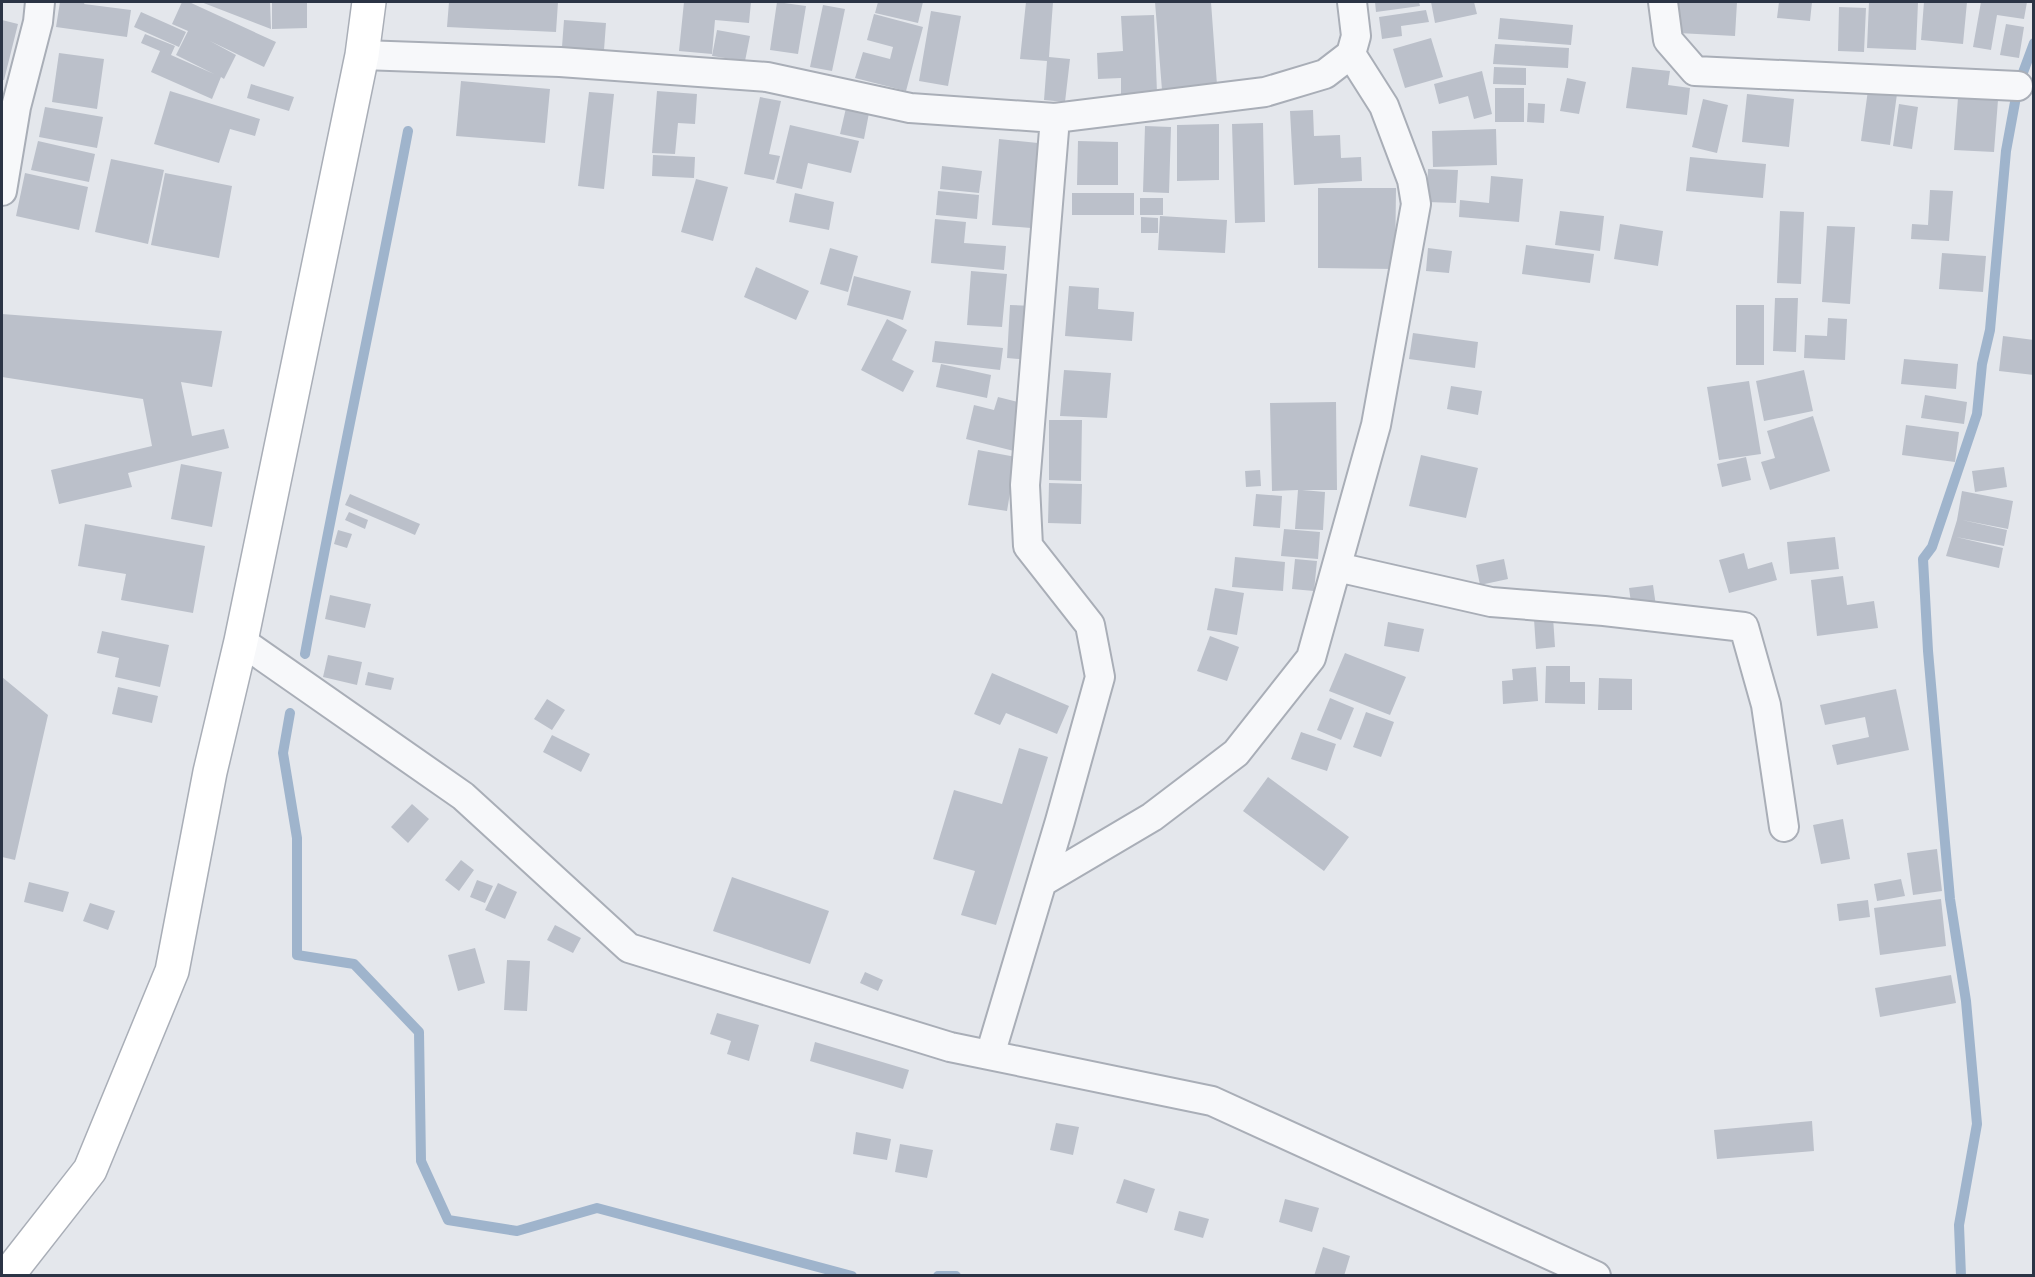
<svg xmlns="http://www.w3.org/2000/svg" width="2035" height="1277" viewBox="0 0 2035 1277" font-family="'Public Sans',sans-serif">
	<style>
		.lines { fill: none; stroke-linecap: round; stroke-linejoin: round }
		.stream { stroke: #9fb4cc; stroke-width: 10 }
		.building { fill: #bbc0ca }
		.street-casing { stroke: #a9aeb7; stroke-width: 32 }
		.secondary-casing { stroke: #a9aeb7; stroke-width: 36 }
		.street { stroke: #f7f8fa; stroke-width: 28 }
		.secondary { stroke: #fff; stroke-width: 33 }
	</style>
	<rect width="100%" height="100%" fill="#e4e7ec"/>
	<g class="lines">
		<path class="stream" d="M305,654c32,-175 70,-349 103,-523
			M290,713l-7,40 14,85v117l57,9 65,68 2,129 27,59 69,11 80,-23 255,68
			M938,1276h18
			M1961,1276l-2,-51 18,-101 -11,-123 -16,-102 -22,-248 -5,-92 9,-12 45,-133 5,-50 8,-34 16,-179 12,-65 16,-43"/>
	</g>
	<path class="building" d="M60,2h25l-1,2 47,6 -4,27 -71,-10z
		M182,2h7l87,40 -12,25 -54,-26 26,14 -12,24 -3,-2 -9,22 -61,-27 9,-21 -19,-8 4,-9 30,12 -4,9 43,19 -38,-19 12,-24 -16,-7z
		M201,2h69l1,27z
		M272,2h35v26l-35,1z
		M449,2h109l-2,30 -109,-5z
		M684,2h67l-2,21 -34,-3 -3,34 -33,-3z
		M777,2l29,4 -8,48 -28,-4z
		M878,2h45l-5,21 -43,-10z
		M1026,2h27l-4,55 21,2 -5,43 -21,-2 3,-39 -27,-2z
		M1155,2h56l6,83 -55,5z
		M1375,2h44l1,4 -44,6z
		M1431,2h43l3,12 -42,9z
		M1679,2h58l-2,34 -57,-3z
		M1779,2h33l-2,19 -33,-3z
		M1869,2h49l-2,48 -49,-2z
		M1924,2h43l-4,42 -42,-4z
		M1981,2h46l-3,17 -27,-4 -6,35 -18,-3z
		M823,5l22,4 -13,62 -22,-4z
		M1839,7l27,1 -2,44 -26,-1z
		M1426,10l3,12 -28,4 1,10 -20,3 -3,-22z
		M931,11l30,5 -13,70 -29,-5z
		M141,12l45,20 -7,15 -45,-20z
		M874,14l49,13 -17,64 -51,-13 8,-26 27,7 3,-12 -26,-7z
		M1154,15l3,78 -36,2v-17l-23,1 -1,-26 26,-2 -2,-35z
		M1500,18l73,7 -2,20 -73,-6z
		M2,20l16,4 -14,56h-2z
		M564,20l42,3 -2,27 -42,-3z
		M2006,24l18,3 -5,31 -19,-3z
		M717,30l33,6 -5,25 -33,-5z
		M1431,38l12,39 -38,11 -12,-39z
		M1495,44l74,4 -1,20 -75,-4z
		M59,53l45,6 -7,50 -45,-7z
		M1494,67l32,1v17l-33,-1z
		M1632,67l38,4 -2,14 22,3 -3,27 -61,-7z
		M1482,71l10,43 -18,5 -6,-23 -29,8 -5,-20z
		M1567,78l19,4 -7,32 -19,-3z
		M461,81l89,8 -5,54 -89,-7z
		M251,84l43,13 -5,14 -42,-13z
		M1495,88h29v34h-29z
		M1868,90l29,4 -7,51 -29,-4z
		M170,91l90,28 -5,17 -25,-7 -11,34 -65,-19z
		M657,91l40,3 -2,30 -17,-1 -3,31 -23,-1z
		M589,92l25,2 -10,95 -26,-3z
		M1747,94l47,5 -5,48 -47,-5z
		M760,97l21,4 -12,53 11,2 -6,24 -30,-6z
		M1958,98l40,2 -4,52 -40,-2z
		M1703,99l25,6 -11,48 -25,-6z
		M1528,103l17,1 -1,19 -17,-1z
		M1899,104l19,3 -6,42 -19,-3z
		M45,107l58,10 -6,31 -58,-11z
		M846,108l23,5 -5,26 -24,-5z
		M1313,110l1,26 26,-1 1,23 20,-1 1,24 -68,4 -4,-74z
		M1263,123l2,99 -30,1 -3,-99z
		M1219,124v56l-42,1v-56z
		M790,125l69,16 -8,32 -43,-10 -6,26 -26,-6z
		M1145,126l26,1 -2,66 -26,-1z
		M1496,129l1,36 -64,2 -1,-36z
		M999,139l39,4 -7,85 -39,-3z
		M38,141l57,13 -6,28 -58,-12z
		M1078,141l40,1v43h-41z
		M653,155l42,2 -1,21 -42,-2z
		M1690,157l76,7 -3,34 -77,-7z
		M111,159l53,11 -16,74 -53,-12z
		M942,166l40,5 -3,22 -39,-4z
		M1428,169l30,1 -2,33 -29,-1z
		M25,173l63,14 -9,43 -63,-14z
		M165,173l67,13 -13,72 -68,-13z
		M1491,176l32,3 -4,43 -60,-5 1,-17 29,3z
		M696,179l32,8 -15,54 -32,-9z
		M1318,188h78l-1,81 -77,-1z
		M1930,190l23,1 -4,50 -38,-2 1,-15 16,1z
		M938,191l41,4 -2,24 -41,-4z
		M795,193l39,9 -5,28 -40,-8z
		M1072,193h62v22h-62z
		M1140,198h23v17h-23z
		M1560,211l44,5 -4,35 -45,-6z
		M1780,211l24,1 -3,72 -24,-1z
		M1160,216l67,4 -2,33 -67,-3z
		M1141,217l17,1v15h-17z
		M935,219l31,3 -2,21 42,3 -2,24 -73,-7z
		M1620,224l43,7 -5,35 -44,-7z
		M1827,226l28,1 -5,77 -28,-2z
		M1526,245l68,9 -4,29 -68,-9z
		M830,248l28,8 -10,36 -28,-8z
		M1428,248l24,3 -3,22 -23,-2z
		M1942,253l44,3 -3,36 -44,-3z
		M756,267l53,24 -13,29 -52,-23z
		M971,271l36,3 -5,53 -35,-2z
		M854,276l57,15 -8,29 -56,-15z
		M1069,286l30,2 -1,21 36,3 -2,29 -67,-5z
		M1775,298h23l-2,54 -23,-1z
		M1010,305l24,1 -3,54 -24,-2z
		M1736,305h28v60h-28z
		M2,314l220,17 -10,56 -31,-5 11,54 32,-7 5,19 -101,25 4,14 -73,17 -8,-34 101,-24 -9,-47 -141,-22z
		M1828,318l19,1 -2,41 -41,-2 1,-23 22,1z
		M887,319l20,11 -15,30 22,11 -11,21 -42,-22z
		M1413,333l65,9 -3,26 -66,-9z
		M2003,336l31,4v35l-35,-4z
		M935,341l68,7 -3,22 -68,-8z
		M1904,359l54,5 -2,25 -55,-5z
		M941,364l50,11 -4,23 -51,-11z
		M1064,370l47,3 -4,45 -47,-2z
		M1804,370l9,41 -49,10 -8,-40z
		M1749,381l12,73 -42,6 -12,-73z
		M1451,386l31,5 -4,24 -31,-6z
		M1925,395l42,7 -3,22 -43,-6z
		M998,397l28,7 -12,47 -48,-12 8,-34 20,5z
		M1336,402l1,88h-35l23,2 -2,38 -28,-1 3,-39 -26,1 -2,-88z
		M1813,416l17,55 -60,19 -9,-28 14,-4 -8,-27z
		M1049,420h33l-1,61 -32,-1z
		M1906,425l53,7 -4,30 -53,-7z
		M978,450l38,7 -9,54 -39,-6z
		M1421,455l57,13 -12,50 -57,-12z
		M1746,457l5,23 -29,7 -5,-23z
		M181,464l41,8 -10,55 -41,-8z
		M2004,467l3,20 -32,5 -3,-21z
		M1260,470l1,16 -15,1 -1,-16z
		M1049,483l33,1 -1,40 -33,-1z
		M1962,491l51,10 -5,28 -46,-9 45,10 -3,16 -48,-9 47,11 -4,20 -53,-12 11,-36z
		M350,494l70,30 -5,11 -70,-30z
		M1256,494l26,2 -2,32 -27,-2z
		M349,512l19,8 -3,9 -20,-9z
		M85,524l120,22 -12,67 -72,-13 5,-26 -48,-8z
		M1284,529l36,3 -2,27 -37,-3z
		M338,530l14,4 -5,14 -13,-4z
		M1835,537l4,32 -49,5 -3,-32z
		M1744,553l4,16 24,-7 5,18 -48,13 -10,-33z
		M1235,557l50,5 -2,29 -51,-4z
		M1295,559l22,2 -3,30 -22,-2z
		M1504,559l4,20 -28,6 -4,-20z
		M1843,576l4,29 27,-4 4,27 -61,8 -6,-56z
		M1653,585l3,21 -24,4 -3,-22z
		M1215,588l29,5 -7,42 -30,-5z
		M330,595l41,9 -6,24 -40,-9z
		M1553,617l2,30 -19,2 -2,-30z
		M1388,622l36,7 -5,23 -35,-6z
		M102,631l67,14 -9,42 -45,-10 4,-19 -22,-5z
		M1210,636l29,11 -12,34 -30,-10z
		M1345,653l61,24 -16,38 -61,-24z
		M328,655l34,7 -5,23 -34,-8z
		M1546,666h24v16h15v22l-40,-1z
		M1536,667l2,34 -35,3 -1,-23 11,-1 -1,-11z
		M368,672l26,6 -3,12 -26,-5z
		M992,673l77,33 -12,28 -51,-21 -6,12 -26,-11z
		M2,677l46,38 -33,145 -13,-3z
		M1599,678l33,1v31h-34z
		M118,687l40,9 -6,27 -40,-9z
		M1896,689l13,61 -72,15 -5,-20 37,-8 -4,-20 -40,8 -5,-20z
		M1330,698l24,10 -13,32 -24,-10z
		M547,699l18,11 -13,20 -18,-11z
		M1366,712l28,10 -13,35 -28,-10z
		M1301,732l35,12 -9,27 -36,-12z
		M552,735l38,19 -9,18 -38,-20z
		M1019,748l29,9 -52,168 -35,-10 14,-44 -42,-12 21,-69 48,14z
		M1268,777l81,60 -25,34 -81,-60z
		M412,804l17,15 -21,24 -17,-16z
		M1843,819l7,40 -29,5 -8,-39z
		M1937,849l5,42 -29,4 -6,-42z
		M461,860l13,10 -15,21 -14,-11z
		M732,877l97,34 -19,53 -97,-33z
		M1901,879l4,17 -28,5 -3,-17z
		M477,880l16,6 -8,17 -15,-6z
		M29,882l40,10 -6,20 -39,-10z
		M498,883l19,9 -12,27 -20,-9z
		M1941,899l5,47 -66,9 -6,-47z
		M1868,900l2,17 -31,4 -2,-17z
		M90,903l25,8 -7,19 -25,-9z
		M555,925l26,13 -8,15 -26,-13z
		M475,948l10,35 -27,8 -10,-36z
		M507,960l23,1 -3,50 -23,-1z
		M865,972l18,8 -5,11 -18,-8z
		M1951,975l5,28 -76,14 -5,-29z
		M717,1013l42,12 -10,36 -22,-7 4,-13 -21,-7z
		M815,1042l94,28 -6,19 -93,-28z
		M1812,1121l2,30 -97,8 -3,-29z
		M1056,1123l23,4 -6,28 -23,-5z
		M856,1132l35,7 -4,21 -34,-6z
		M900,1144l33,6 -6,28 -32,-6z
		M1124,1179l31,10 -8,24 -31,-10z
		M1285,1199l34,9 -7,24 -33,-10z
		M1179,1211l30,8 -6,19 -29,-8z
		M1323,1247l27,9 -6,20h-30z"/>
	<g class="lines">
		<defs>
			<path id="street" d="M1663,2l5,38 27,31 323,15
				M362,55l198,7 207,15 143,31 145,10 210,-26 60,-18 26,-20 5,-18 -4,-34
				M2,191l14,-84 22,-85 2,-20
				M1337,567l154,35 113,9 140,16 22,78 18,122
				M241,641l222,155 166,152 321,99 262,54 384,175
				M1042,882l110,-65 84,-64 75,-95 65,-233 40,-221 -4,-24 -28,-74 -33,-52
				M990,1055l70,-234 40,-144 -10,-52 -62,-79 -3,-61 30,-367"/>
			<path id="secondary" d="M7,1276l83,-106 82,-199 38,-199 31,-131 121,-586 7,-53"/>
		</defs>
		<use href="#street" class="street-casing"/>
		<use href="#secondary" class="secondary-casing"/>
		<use href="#street" class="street"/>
		<use href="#secondary" class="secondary"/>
	</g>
	<rect width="2035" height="1277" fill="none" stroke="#2b3445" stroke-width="6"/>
</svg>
